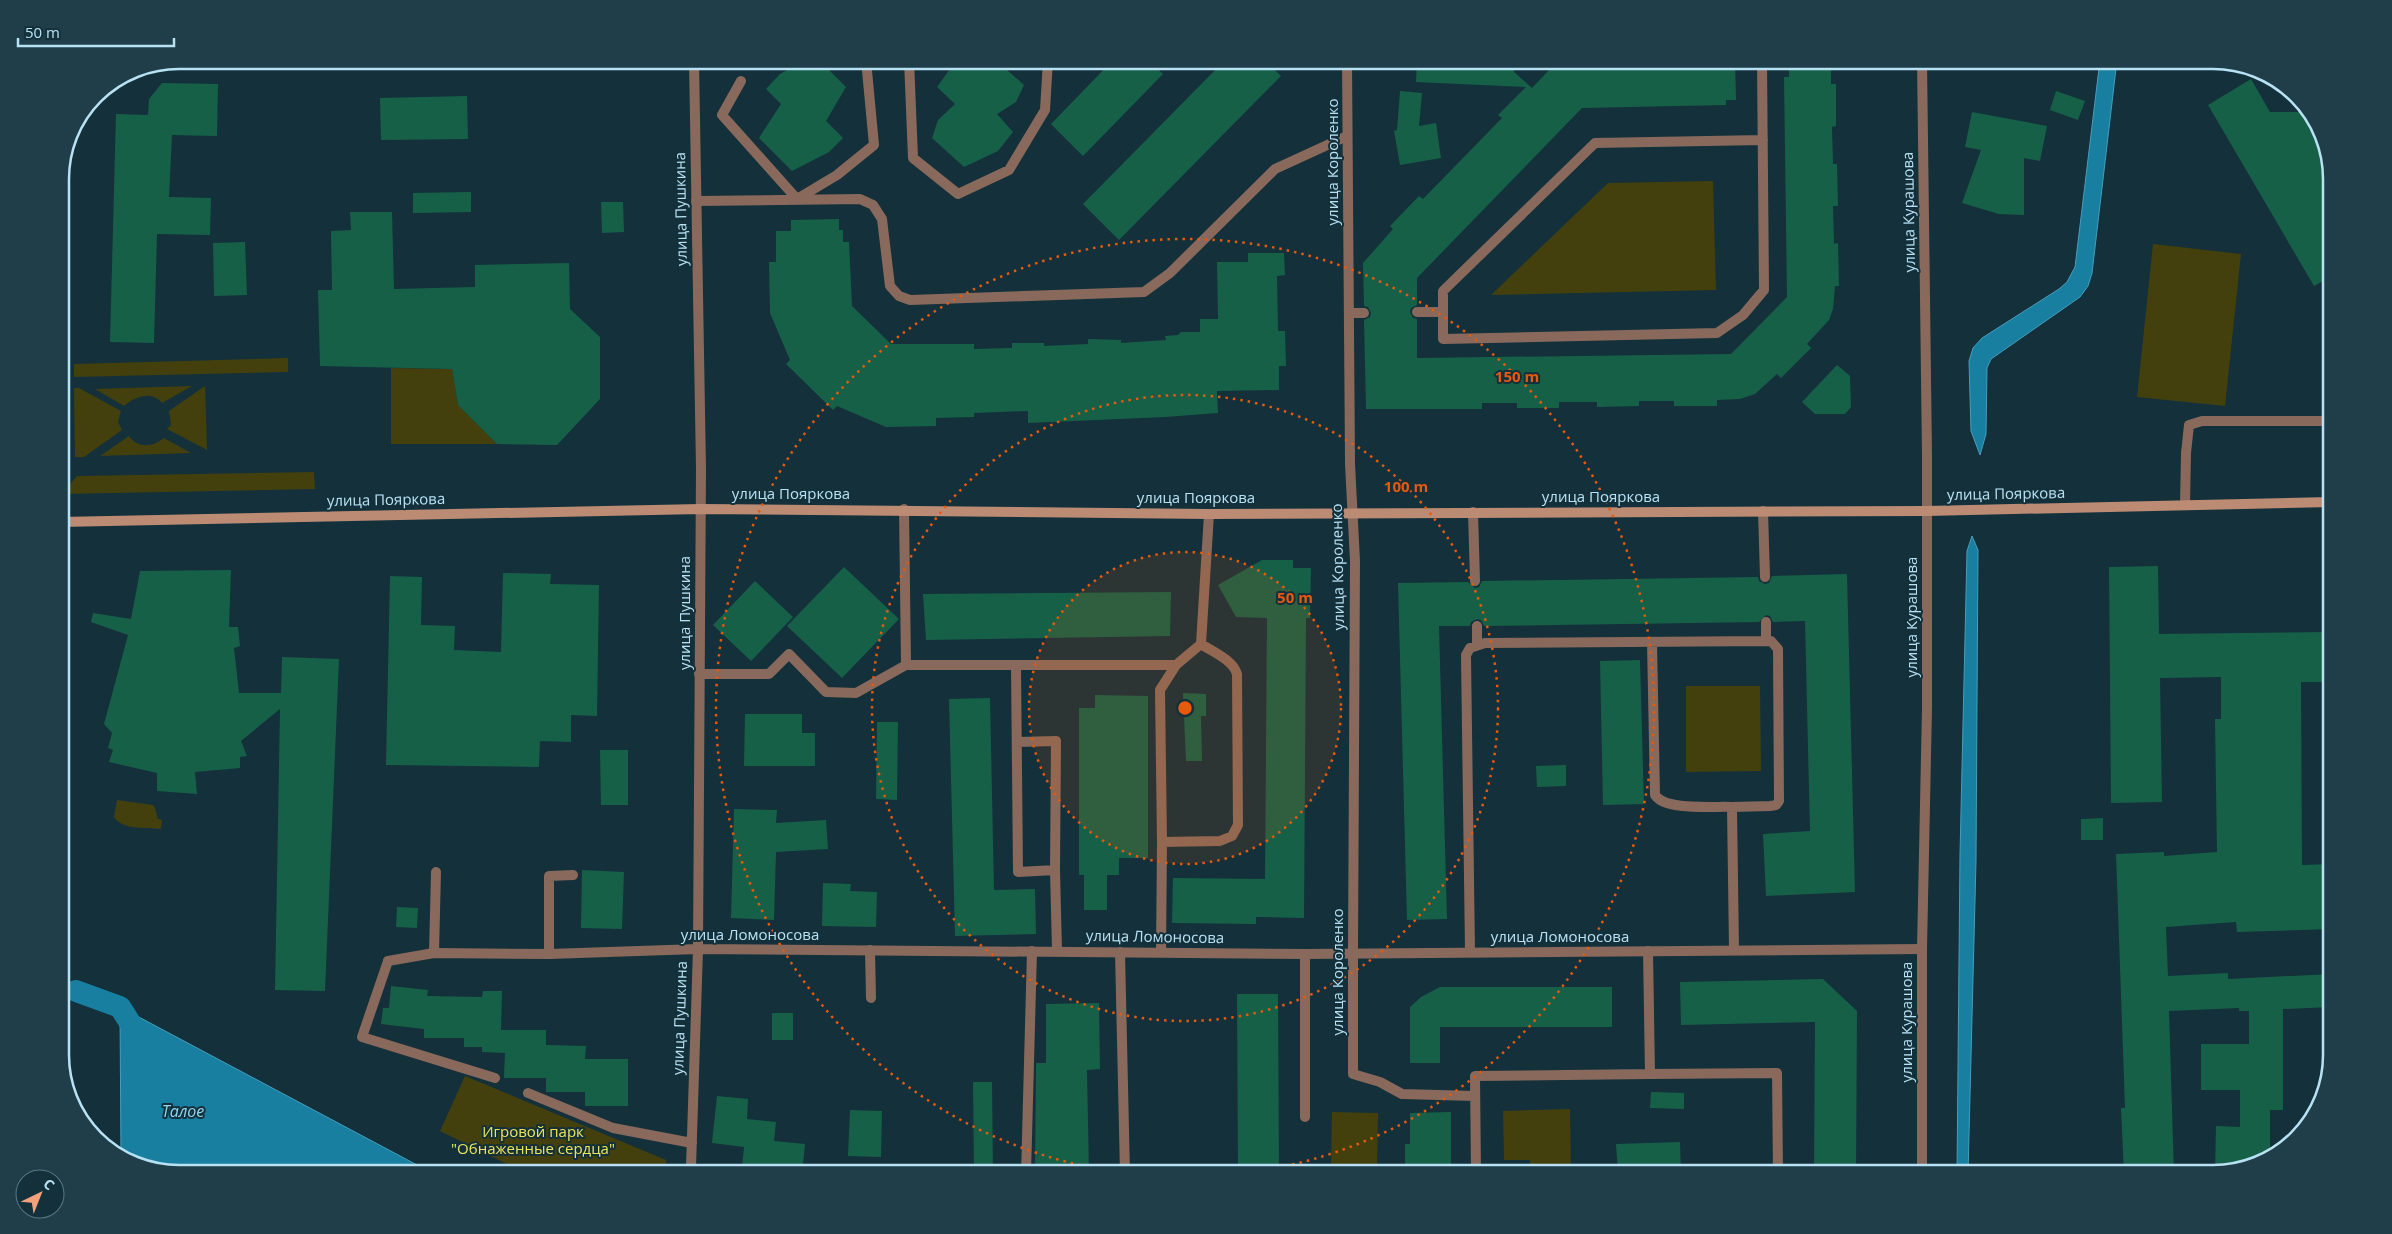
<svg xmlns="http://www.w3.org/2000/svg" width="2392" height="1234" viewBox="0 0 2392 1234" font-family="'Open Sans',sans-serif">
	<style>
		.green { fill: #43400e }
		.water { fill: #187fa1; stroke: #489dba }
		.lines { fill: none; stroke-linecap: round; stroke-linejoin: round }
		.canal { stroke: #187fa1; stroke-width: 22 }
		.building { fill: #176048 }
		.service { stroke: #88695b; stroke-width: 10 }
		.minor { stroke: #88695b; stroke-width: 10 }
		.tertiary { stroke: #88695b; stroke-width: 10 }
		.secondary { stroke: #bc8b74; stroke-width: 10 }
		.ring { fill: none; stroke: #e8590c; stroke-width: 2.5; stroke-dasharray: 2.5 5 }
		.labels { text-anchor: middle; stroke-width: 4; stroke-linejoin: round; paint-order: stroke }
		.street-label { font-size: 15px; fill: #b8e2f4; stroke: #13303b }
		.park-label { font-size: 15px; fill: #ede559; stroke: #13303b }
		.water-label { font-size: 16px; font-style: italic; fill: #92d6f3; stroke: #13303b }
		.rim { fill: none; stroke: #b8e2f4; stroke-width: 2.5 }
		.centre { fill: #e8590c; stroke: #13303b; stroke-width: 2.5 }
		.ring-label { font-size: 15px; text-anchor: middle; font-weight: bold; fill: #e8590c; stroke: #13303b; stroke-width: 4; stroke-linejoin: round; paint-order: stroke }
	</style>
	<rect width="100%" height="100%" fill="#13303b"/>
	<path class="green" d="M1713,181l3,109 -225,5 117,-112z
		M2153,244l88,10 -16,152 -88,-9z
		M288,358v14l-214,5v-13z
		M391,368l61,1 6,36 39,39h-106z
		M192,386l-30,17c-11,-13 -27,-6 -38,3l-29,-17z
		M205,386l2,64 -40,-21 4,-4 -2,-14z
		M74,388h5l42,23 -3,11 4,8 -38,27h-9z
		M129,436c9,13 24,11 35,2l27,15 -91,3z
		M314,472l1,17 -253,5 15,-18z
		M1686,686h74l1,85 -75,1z
		M117,800l36,5 2,3 3,11 4,1 -1,9c-15,-2 -37,2 -47,-12z
		M465,1076l201,84 -1,14h-138l-87,-43z
		M1570,1109l1,65h-41v-14h-26l-1,-49z
		M1332,1112l46,1 -1,59 -46,-1z"/>
	<path class="water" d="M2100,60h17l-25,213 -4,13 -8,11 -89,62 -4,9 -1,66 -6,21 -9,-24 -2,-70 4,-13 9,-10 77,-49 8,-7 8,-15z
		M1972,536l6,14 -2,311 -8,313h-11l3,-319 7,-304z
		M120,1007l314,167h-256l-52,-12 -5,-5z"/>
	<g class="lines">
		<path class="canal" d="M76,991l44,16 16,25"/>
	</g>
	<path class="building" d="M805,60h14l27,27 -20,34 17,17 -14,14 -37,19 -33,-33 22,-34 -15,-15 14,-15z
		M970,60h26l28,25 -8,17 -19,12 16,18 -15,19 -34,16 -32,-29 6,-18 17,-16 -18,-17 13,-18z
		M1113,60h35l15,14 -80,82 -32,-32z
		M1225,60h40l16,16 -162,164 -36,-36z
		M1417,60l98,3 -1,9 18,16 17,-18 20,-8 166,-2 1,40h-10v5l-144,3 -165,170v27l-6,3 -1,4 3,6 4,1v39l314,-4 56,-57 -3,-220h5v-12h42v19h5v42l-4,1 1,37h4l1,42h-5l1,38 4,-1 1,43h-4l-2,23 -4,11 -22,24 4,4 -30,30 -4,-4 -22,20 -15,5 -23,1v6h-43v-5h-35v5l-42,1v-5h-38v6h-42v-5h-35v6h-116l-2,-89 6,-3 1,-4 -3,-6 -4,-1 -1,-43 30,-34 -3,-3 29,-30 4,3 79,-81 -4,-3 28,-28 -110,-5z
		M2251,79l19,33h42l20,59v105l-18,10 -106,-181z
		M162,83l56,1 -1,52 -45,-1 -3,62 42,1 -1,37 -53,-1 -3,109 -44,-1 6,-228 32,1 1,-16z
		M1400,91l22,2 -3,33 17,-3 5,35 -41,7 -6,-34 3,-1z
		M2056,91l29,10 -7,19 -28,-10z
		M467,96l1,43 -87,1 -1,-42z
		M1972,112l75,14 -7,35 -16,-3v57l-25,-1 -37,-11 19,-53 -16,-3z
		M471,192v20l-58,1v-20z
		M601,202h22l1,30 -22,1z
		M350,212h42l2,77 81,-2v-22l94,-2 1,46 30,28v62l-43,46 -60,-1 -39,-39 -6,-36 -132,-3 -2,-76h14l-1,-59 20,-1z
		M839,219v11h4v12h6l3,64 39,38h83v5l38,-1v-5h32v3l44,-2v-5l33,1v3l45,-3 -1,-4 13,-1 3,-3h19v-13h18l-1,-57h31v-9h36l1,22 -8,1 1,55h7l1,35h-7v24l-62,1 1,22 -53,4 -137,6v-12l-54,2v4l-38,1v8l-50,1 -49,-21 -4,4 -47,-46 4,-4 -20,-47 -1,-51h7v-31h15v-11z
		M245,242l2,53 -33,1 -1,-53z
		M1837,365l13,11 1,31 -6,7h-30l-13,-12z
		M1262,560h31v8h18l-1,50h-4l-2,300 -48,-1v7l-84,-1 1,-45 92,1 2,-261 -31,-1 -18,-32z
		M2158,566l1,68 173,-2v50h-31l1,183 30,-1v65l-95,3 -1,-10 -70,5 2,49 60,-3v6l104,-5v33l-49,2v101h-13v47l-55,17 1,-48 24,1v-37h-39v-46h48v-33h-10v-3l-70,3 5,163h-50l-3,-66h4l-9,-254 48,-2v4l53,-4 -2,-133h6v-42l-61,1 2,124 -51,1 -2,-236z
		M844,567l55,52 -57,59 -55,-52z
		M231,570l-2,57h9l2,19 -6,2 5,45h42l1,-36 57,2 -14,332 -50,-1 5,-281 -39,32 6,15 -7,1v11l-45,4 2,22 -40,-3v-18l-48,-11 4,-12 -5,-2 4,-15 -8,-9 24,-89 -37,-13 2,-9 38,6 9,-48z
		M503,573l48,1 -1,10 49,1 -2,131 -26,-1v27l-31,-1 -1,26 -153,-2 4,-189 32,1 -1,48 34,1 -1,24 47,2z
		M1847,574l8,318 -89,4 -3,-62 47,-3 -5,-210 -32,1 -3,-6 -4,-1 -7,7 -275,4 -3,-6 -4,-1 -6,3 -1,4h-31l8,293 -40,1 -9,-337 70,-1 7,6 4,-1 3,-6 276,-4 1,4 6,3 4,-1 3,-7z
		M755,581l38,36 -42,44 -38,-36z
		M1171,592l-1,44 -244,4 -3,-46z
		M1640,660l4,144 -41,1 -3,-144z
		M1183,693l23,1v22h-5l1,45h-16z
		M1095,695l53,1v162h-29v17h-12v35h-23v-35h-5v-167h16z
		M990,698l4,192 41,-1 1,45 -81,2 -6,-237z
		M745,714h57v19h13v33h-71z
		M877,722h21l-1,78 -21,-1z
		M600,750h28v55h-27z
		M1566,765v21l-29,1 -1,-21z
		M734,809l43,1 -1,13 50,-3 2,29 -52,3 -2,68 -43,-2z
		M2103,818v22h-22v-21z
		M582,870l42,2 -2,57 -41,-1z
		M823,883l28,1 -1,7 27,1 -1,35 -54,-1z
		M397,907l21,1 -1,20 -21,-1z
		M1823,979l34,32 -1,163h-42l1,-152 -134,3 -1,-43z
		M391,986l37,4 -1,6 55,1 1,-6h19l-1,39h45v15l40,1 -1,13h43v47h-43v-14h-39v-14h-42l1,-25 -23,-1v-5h-18v-9h-40v-9l-43,-5 2,-16h6z
		M1440,987h172v40h-172v36h-30v-56l11,-10z
		M1237,994h41l1,180h-41z
		M1099,1003l1,66 -13,1 2,104h-54l1,-111h10v-59z
		M772,1013h21v27h-21z
		M973,1082h19l1,92h-19z
		M1651,1092l33,1v16l-34,-1z
		M717,1096l31,3 -1,20 29,3 -2,19 31,3 -3,30h-31v-4l-29,-3 2,-20 -32,-4z
		M850,1110l32,1 -1,46 -33,-1z
		M1451,1112v62h-46v-30h5v-31z
		M1680,1142l1,32h-63l-2,-30z"/>
	<g class="lines">
		<path class="service" d="M909,60l4,98 45,36 51,-24 36,-60 3,-50
			M1762,60l2,230 -21,25 -26,18 -274,6v-48l152,-148 168,-3
			M741,81l-19,34 75,84 40,-24 37,-30 -8,-85
			M696,201l164,-2 13,6 9,14 8,67 9,10 11,4 234,-8 26,-19 105,-104 72,-33
			M1417,312h26
			M1349,313h15
			M2185,505l1,-52 3,-28 13,-4h130
			M904,509l2,156
			M1763,511l2,66
			M1473,512l2,69
			M1766,622v19
			M1477,626v19
			M1652,642l3,153c10,16 59,11 77,12l2,143
			M1016,666l2,206 37,-2 2,81
			M699,674h70l20,-20 37,38 30,1 50,-28h270
			M1017,742l39,-1 -1,129
			M1162,842l-2,-152 16,-25 25,-21
			M870,950l1,48
			M1648,951l2,123 127,-1 1,101
			M1120,952l5,222
			M1161,952l1,-110 58,-1 12,-5 6,-11 -1,-151c-4,-14 -24,-22 -36,-30l8,-130
			M1470,952l-4,-297 4,-7 15,-5 286,-2 7,8 1,152 -3,4 -6,1 -38,1
			M434,953l2,-81
			M1353,953v121l27,8 22,12 73,2
			M549,954v-78l24,-1
			M1305,954v163
			M388,961l-26,76 133,41
			M528,1093l85,35 79,15
			M691,1167l7,-218
			M1026,1174l6,-223
			M1476,1174l-1,-98 175,-2"/>
		<path class="minor" d="M694,60l7,409 -3,480
			M1347,60l3,404 5,97 -2,392
			M388,961l46,-8 115,1 149,-5 607,5 617,-5"/>
		<path class="tertiary" d="M1922,60l5,396v252l-5,241v225"/>
		<path class="secondary" d="M60,522l641,-13 508,5 718,-3 405,-9"/>
	</g>
	<circle cx="1185" cy="708" r="156" fill="#e8590c" fill-opacity=".12"/>
	<g class="ring">
		<circle cx="1185" cy="708" r="156"/>
		<circle cx="1185" cy="708" r="313"/>
		<path d="M1132 1174A469 469 0 1 1 1238 1174"/>
	</g>
	<g class="labels">
		<g class="street-label">
			<text transform="translate(1333 162) rotate(-90)" y="5">улица Короленко</text>
			<text transform="translate(681 209) rotate(-91)" y="5">улица Пушкина</text>
			<text transform="translate(1909 212) rotate(-91)" y="5">улица Курашова</text>
			<text x="791" y="499">улица Пояркова</text>
			<text transform="translate(2006 494) rotate(-1)" y="5">улица Пояркова</text>
			<text x="1601" y="502">улица Пояркова</text>
			<text x="1196" y="503">улица Пояркова</text>
			<text transform="translate(386 500) rotate(-1)" y="5">улица Пояркова</text>
			<text transform="translate(1338 567) rotate(-91)" y="5">улица Короленко</text>
			<text transform="translate(685 613) rotate(-90)" y="5">улица Пушкина</text>
			<text transform="translate(1912 617) rotate(-90)" y="5">улица Курашова</text>
			<text x="750" y="940">улица Ломоносова</text>
			<text transform="translate(1155 937) rotate(1)" y="5">улица Ломоносова</text>
			<text x="1560" y="942">улица Ломоносова</text>
			<text transform="translate(1338 972) rotate(-90)" y="5">улица Короленко</text>
			<text transform="translate(680 1018) rotate(-88)" y="5">улица Пушкина</text>
			<text transform="translate(1907 1022) rotate(-90)" y="5">улица Курашова</text>
		</g>
		<g class="park-label">
			<text x="533" y="1137">Игровой парк<tspan x="533" dy="17">"Обнаженные сердца"</tspan></text>
		</g>
		<g class="water-label">
			<text x="183" y="1117">Талое</text>
		</g>
	</g>
	<path d="M0 0H2392V1234H0ZM179 69H2213A110 110 0 0 1 2323 179V1055A110 110 0 0 1 2213 1165H179A110 110 0 0 1 69 1055V179A110 110 0 0 1 179 69Z" fill="#203e4a" fill-rule="evenodd"/>
	<path class="rim" d="M179 69H2213A110 110 0 0 1 2323 179V1055A110 110 0 0 1 2213 1165H179A110 110 0 0 1 69 1055V179A110 110 0 0 1 179 69Z"/>
	<circle cx="1185" cy="708" r="8" class="centre"/>
	<g class="ring-label">
		<text x="1517" y="382">150 m</text>
		<text x="1406" y="492">100 m</text>
		<text x="1295" y="603">50 m</text>
	</g>
	<g transform="translate(40 1194) rotate(43)"><circle r="24" fill="#13303b" stroke="#557785"/>
	<path d="M0-4L9 19L0 12L-9 19Z" fill="#f1a17b"/>
	<text y="-8" font-size="14" font-weight="bold" text-anchor="middle" fill="#b8e2f4">С</text>
	</g>
	<path d="M18 38v8h156v-8" fill="none" stroke="#b8e2f4" stroke-width="2.5"/>
	<text x="25" y="38" font-size="15" fill="#b8e2f4" stroke="#13303b" stroke-width="4" paint-order="stroke">50 m</text>
</svg>
